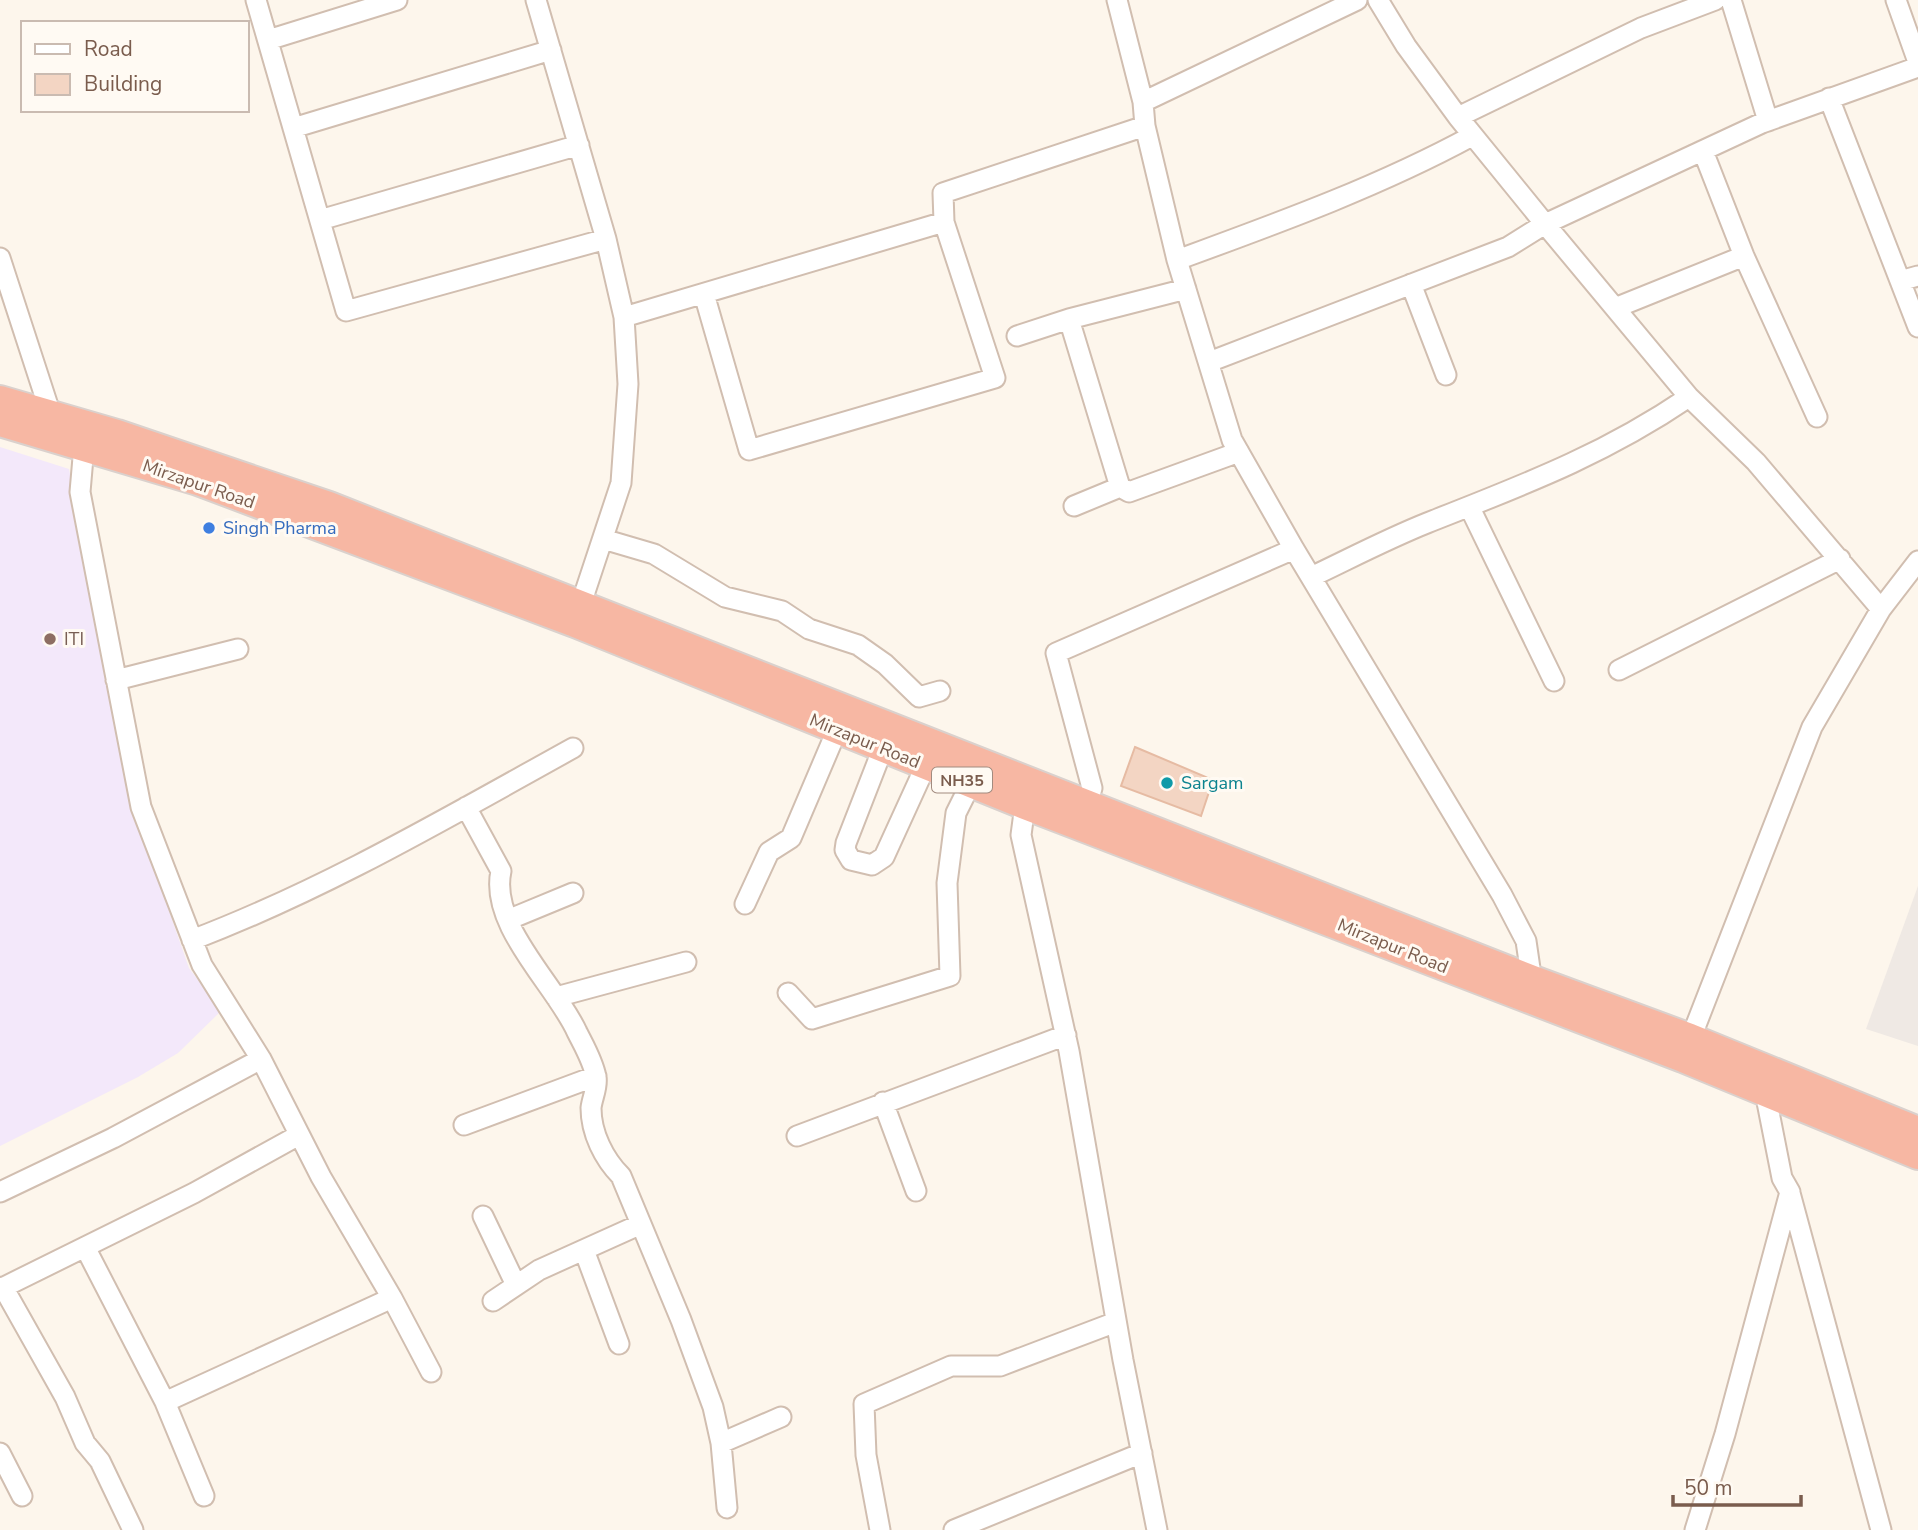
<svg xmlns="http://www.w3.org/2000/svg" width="1918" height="1530" viewBox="0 0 1918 1530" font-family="'Nunito Sans',sans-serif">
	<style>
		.industrial { fill: #efe9e4 }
		.education { fill: #f3e8fa }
		.building { fill: #f3d5c3; stroke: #e6bba3; stroke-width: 2 }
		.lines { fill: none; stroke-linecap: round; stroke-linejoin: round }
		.minor-casing { stroke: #d1beb0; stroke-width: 23 }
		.highway-casing { stroke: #dad1cd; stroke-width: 32 }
		.minor { stroke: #fff; stroke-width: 19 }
		.highway { stroke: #f7b7a3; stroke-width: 28 }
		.shop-dot { fill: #3f7fe0; stroke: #fffaf3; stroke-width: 2.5 }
		.education-dot { fill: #8d6e63; stroke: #fffaf3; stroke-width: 2.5 }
		.culture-dot { fill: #0f9aa8; stroke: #fffaf3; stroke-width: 2.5 }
		.labels { text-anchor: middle; stroke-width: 6; stroke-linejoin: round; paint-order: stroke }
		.shield { fill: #fffaf3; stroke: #a28b7f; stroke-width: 2 }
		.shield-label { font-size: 16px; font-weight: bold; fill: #7a5c4d }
		.street-label { font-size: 18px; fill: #7a5c4d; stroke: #fffaf3 }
		.shop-label { font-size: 18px; fill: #366cbe; stroke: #fffaf3; text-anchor: start }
		.education-label { font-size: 18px; fill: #785e54; stroke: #fffaf3; text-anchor: start }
		.culture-label { font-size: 18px; fill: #0d838f; stroke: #fffaf3; text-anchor: start }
	</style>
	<rect width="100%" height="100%" fill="#fdf6ec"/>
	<path class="industrial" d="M1918,886v160l-52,-17z"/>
	<path class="education" d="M0,447l69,22 64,339 56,160 32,43 -43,42 -40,24 -138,69z"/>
	<path class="building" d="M1135,747l78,33 -12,36 -80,-30z"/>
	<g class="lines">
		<defs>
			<path id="minor" d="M256,0l90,311 260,-72
				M536,0l70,239 18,78 4,67 -7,99 -44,133
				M1117,0l26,102
				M1357,0l-214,102 2,24 32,134 55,180 62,109 208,346 24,46 7,48
				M1378,0l28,46 52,71 87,107 144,173 67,65 125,147
				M1731,0l37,121
				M1896,0l22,62
				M268,40l129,-40
				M1829,98l89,229
				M1458,117l183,-89 74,-28
				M293,128l258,-78
				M1703,151l41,105 73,161
				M320,220l259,-75
				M0,258l51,157
				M1177,260c101,-37 201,-73 295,-124
				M1900,281l18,-5
				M1411,284l35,91
				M1186,289l-117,30 51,168 9,5 110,-40
				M704,294l45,156 246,-72 -51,-156 -1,-29 202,-67
				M1615,308l129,-52
				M624,317l320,-95
				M1017,336l52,-17
				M1209,362l299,-115 37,-23 217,-101 156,-56
				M84,446l-4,46 61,315 61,158 59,94 60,118 71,121 39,74
				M1074,506l46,-19
				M1470,508l84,173
				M603,539l51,15 71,43 57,14 27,18 49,16 27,19 34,33 21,-6
				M1311,577c38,-18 76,-38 116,-54 96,-38 175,-67 262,-126
				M1619,670l221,-111
				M116,680l122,-31
				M883,748l-37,95 -1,7 6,10 21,5 12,-8 42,-92
				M1025,805l-4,30 48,216 54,309 34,170
				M466,807l35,64c-12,55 55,114 76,161 7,14 16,29 19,45 2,10 -4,21 -5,31 0,25 13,51 30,68l60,144 32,87 8,36 6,65
				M1084,813l8,-25 -36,-135 238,-104
				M745,904l24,-52 22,-14 46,-108
				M510,919l63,-26
				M192,940c134,-51 256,-123 381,-192
				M788,993l24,26 138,-43 -3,-93 9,-70 15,-30
				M556,997l130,-35
				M1687,1048l125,-321 69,-118 37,-48
				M883,1102l33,89
				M464,1125l132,-49
				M797,1136l269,-101
				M0,1192l113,-54 148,-79
				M1790,1193l91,337
				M483,1216l33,69
				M85,1247l80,155 39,94
				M584,1250l35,94
				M3,1287l62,110 20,46 15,18 33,69
				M0,1289l194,-96 105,-58
				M493,1301l46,-31 102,-46
				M165,1402l227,-104
				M721,1443l60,-26
				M0,1453l22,43
				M880,1530l-14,-75 -2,-51 87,-38h49l116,-44
				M954,1530l188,-77
				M1695,1530l30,-96 65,-242 -8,-14 -17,-86"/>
			<path id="highway" d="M0,400l117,34 212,72 1204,474 157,58 228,93
				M0,422l198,59 377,142 450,182 658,253 235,97"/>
		</defs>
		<use href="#minor" class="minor-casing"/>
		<use href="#highway" class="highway-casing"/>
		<use href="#minor" class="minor"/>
		<use href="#highway" class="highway"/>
	</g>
	<circle class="shop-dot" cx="209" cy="528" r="7"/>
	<circle class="education-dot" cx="50" cy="639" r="7"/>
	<circle class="culture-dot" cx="1167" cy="783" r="7"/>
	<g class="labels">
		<rect class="shield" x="932" y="767.5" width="60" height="25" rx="5"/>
		<g class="shield-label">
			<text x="962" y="786">NH35</text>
		</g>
		<g class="street-label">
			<text transform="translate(199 484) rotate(19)" y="6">Mirzapur Road</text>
			<text transform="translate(865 741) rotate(22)" y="6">Mirzapur Road</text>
			<text transform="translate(1393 946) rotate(22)" y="6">Mirzapur Road</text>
		</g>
		<g class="shop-label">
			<text x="223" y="534">Singh Pharma</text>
		</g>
		<g class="education-label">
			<text x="64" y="645">ITI</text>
		</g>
		<g class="culture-label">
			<text x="1181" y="789">Sargam</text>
		</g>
	</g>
	<rect x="21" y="21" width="228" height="91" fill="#fffaf3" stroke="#cabbb1" stroke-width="2"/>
	<rect x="35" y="44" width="35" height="10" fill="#ffffff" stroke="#cabbb1" stroke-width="2"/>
	<text x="84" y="56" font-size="21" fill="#7a5c4d">Road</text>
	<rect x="35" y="74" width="35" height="21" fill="#f3d5c3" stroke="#cabbb1" stroke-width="2"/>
	<text x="84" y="91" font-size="21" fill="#7a5c4d">Building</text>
	<path d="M1673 1495v10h128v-10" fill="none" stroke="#7a5c4d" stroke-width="3.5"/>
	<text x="1684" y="1495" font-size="21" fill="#7a5c4d" stroke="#fffaf3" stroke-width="5" paint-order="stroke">50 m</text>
</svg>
